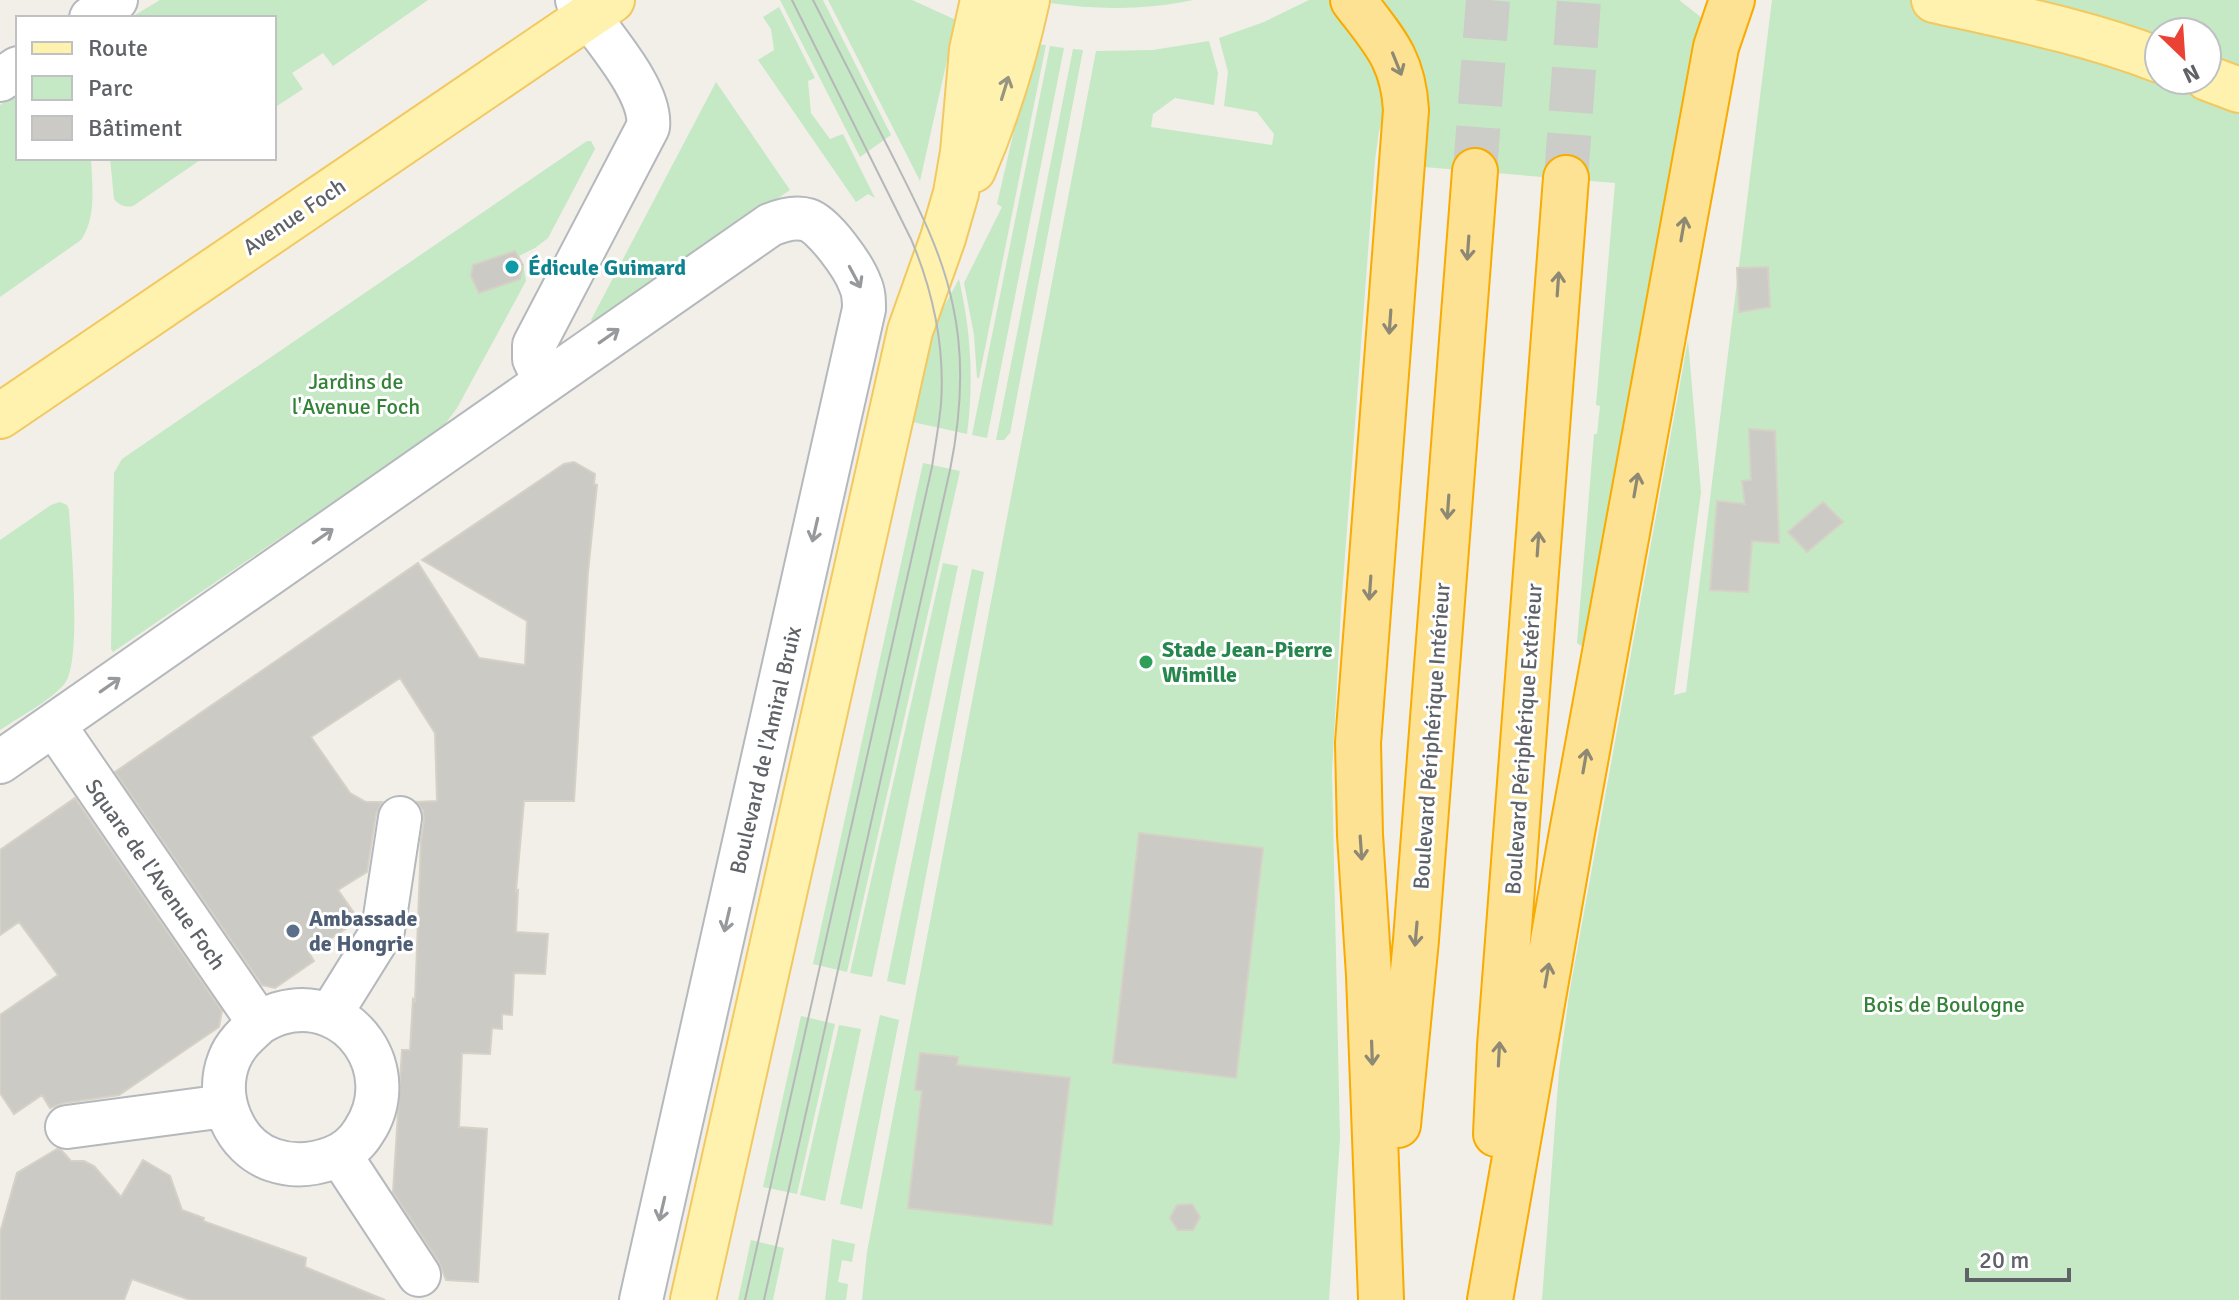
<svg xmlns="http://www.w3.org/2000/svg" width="2239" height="1300" viewBox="0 0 2239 1300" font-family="Signika,sans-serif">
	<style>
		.green { fill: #c5e8c5; fill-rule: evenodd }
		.building { fill: #cccac5; stroke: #d6d1c6; stroke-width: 2 }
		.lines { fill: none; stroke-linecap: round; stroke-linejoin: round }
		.highway-tunnel { stroke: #ccccc8; stroke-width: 44; stroke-dasharray: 44 22; stroke-linecap: butt }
		.minor-casing { stroke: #b5b8bc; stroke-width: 46 }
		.major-casing { stroke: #f2c960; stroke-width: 48 }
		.highway-casing { stroke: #f9ab00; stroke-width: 48 }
		.minor { stroke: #fff; stroke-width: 42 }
		.major { stroke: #fff2af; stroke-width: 44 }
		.highway { stroke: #fde293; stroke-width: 44 }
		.tram { stroke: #b6b7b8; stroke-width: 2 }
		.oneway { stroke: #8e8975 }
		.oneway2 { stroke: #979581 }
		.oneway3 { stroke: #979a9d }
		.culture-dot { fill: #0f9aa8; stroke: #fff; stroke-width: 3 }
		.leisure-dot { fill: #2e9e5b; stroke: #fff; stroke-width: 3 }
		.service-dot { fill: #5c6f8a; stroke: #fff; stroke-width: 3 }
		.labels { text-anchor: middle; stroke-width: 6; stroke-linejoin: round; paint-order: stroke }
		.street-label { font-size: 22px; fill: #5f6368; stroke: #fff }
		.culture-label { font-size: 22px; font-weight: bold; fill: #0d838f; stroke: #fff; text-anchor: start }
		.park-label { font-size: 22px; fill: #348238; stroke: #fff }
		.leisure-label { font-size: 22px; font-weight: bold; fill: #27864d; stroke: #fff; text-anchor: start }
		.service-label { font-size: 22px; font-weight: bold; fill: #4e5e75; stroke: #fff; text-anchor: start }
	</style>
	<rect width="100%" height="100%" fill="#f1efe8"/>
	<path class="green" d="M160,0h268l-95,66 -10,-13 -31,20 11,16 -29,19v-90h-144z
		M780,0h43l68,135 -31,22z
		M828,0h84l44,20 -36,161z
		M1052,0h141c-47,10 -95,10 -143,3z
		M1309,0h23l32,43 15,24 7,45 -7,19 -4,29 -34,448 -9,164 8,367 -11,161h-467l5,-48 229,-1201 57,-1 56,-9 9,32 -4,32 -39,-7 -22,16 -2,13 121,18 2,-11 -17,-22 -33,-6 4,-34 -9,-34 45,-16z
		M1385,0h294l23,18 -21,115 -4,1 -10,52 -73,416 -9,43 -4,1 -4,-3 17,-209h3l3,-28 -4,-1 19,-222 -191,-16 4,-54 -5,-27 -43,-83z
		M1772,0h467v1300h-697l17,-229 10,-76 119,-655 13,152 -27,203 12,-3zM2159,32h48v48h-48z
		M779,7l36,71 -7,3 3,32 19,26 13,-5 32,64 -7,-4 -12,8 -98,-142 16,-10 -3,-21 -8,-12z
		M1034,44l12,1 -67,333h-2l-3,-43 -10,-52 38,-76 -5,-3z
		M1050,46l14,2 -77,390 -15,-3z
		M1073,49l10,1 -73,383 -6,7h-8z
		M716,82l74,108 -196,134 -3,-4z
		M18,93v65h73c1,27 6,59 -10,82l-81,57v-192z
		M587,141h4l4,8 -47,89 -13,10 -16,8 4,7 3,18 -69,127 -14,19 -330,225 -2,-3 3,-176 8,-14z
		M110,158h93l-70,48c-8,2 -14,-1 -19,-7z
		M959,279c12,53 15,101 8,155l-59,-13 17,-73 11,-27z
		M923,463l37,8 -113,501 -34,-8z
		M60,502l7,3 2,5c2,33 13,150 -4,173 -12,16 -47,35 -65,47v-190l51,-35z
		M943,563l15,3 -86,411 -22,-4z
		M972,569l12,3 -79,413 -18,-4z
		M880,1015l19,5 -37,189 -22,-5z
		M801,1016l34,8 -38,170 -34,-7z
		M839,1025l22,4 -36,172 -25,-6z
		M832,1239l23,5 -3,18 -10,-2 -4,22 10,2 -2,16h-21z
		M751,1240l33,8 -11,52h-35z"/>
	<path class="building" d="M515,251l8,14 -3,14 -41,14 -8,-17 2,-11z
		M1768,267l2,40 -31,5 -2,-44z
		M1749,429l26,2 4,112 -27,-2 -4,51 -38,-2 7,-89 28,3 -3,-23 9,-1z
		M574,462l21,12 -1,10 3,1 -9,87 -14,229h-50l-8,90 2,-1 -2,42 32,2 -3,40 -31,-1 -2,42 -10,-1v15l-10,-1 -2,26 -28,-1 -3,74 28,2 -9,153 -32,-2 -7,-18 -46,-70 9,-142h8l3,-51 2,2 6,-161 3,-19 -1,-11 -6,-8 20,-1 -2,-68 -35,-55 -89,59 39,56 16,9h16l-6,12 -9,58 -29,18 21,30 -50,33 5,8 -39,27 -13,-3 -147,-213 303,-209 61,95 46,7 2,-44 -105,-61 142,-96z
		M1823,502l20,20 -36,30 -19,-20z
		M75,798l147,213 -3,16 -100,68 -55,8 -14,5 -8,-13 -28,19 -14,-21v-78l58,-40 -39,-53 -19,13v-85z
		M1139,833l124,15 -27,230 -123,-15z
		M920,1053l38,4 -1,8 113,13 -18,147 -144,-17 14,-117 -7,-1z
		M57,1149l4,1 10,11h13l10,5 27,31 22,-37 27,16 12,34 22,8 -1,3 103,37 -1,9 80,33h-195l-58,-21 -8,21h-124v-67l17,-60z
		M1192,1204l8,13 -7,13h-15l-8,-12 7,-13z"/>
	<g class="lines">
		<path class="highway-tunnel" d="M1475,171l13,-171
			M1566,178l13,-178"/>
		<defs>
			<path id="minor" d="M91,18l25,-18
				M0,80l18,-12
				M545,382l-11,-23v-14l114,-218c5,-37 -50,-95 -71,-127
				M54,725l205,298c-12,11 -24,21 -30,37 -15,38 5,87 44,100 20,7 40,5 59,-2 13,-5 25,-15 32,-27 39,-59 -13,-137 -83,-118 -8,2 -15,6 -22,10
				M0,762l770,-537c12,-5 25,-9 38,-5 16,5 46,47 52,64 4,8 4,17 4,25l-223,991
				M330,1015l53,-85 17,-112
				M67,1127l158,-21
				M340,1155l79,120"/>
			<path id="major" d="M1934,0c76,17 153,32 225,60
				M2207,78l32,12
				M973,170c24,-56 41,-111 54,-170
				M0,416l612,-416
				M693,1300l217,-969 33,-93 13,-45 7,-41 9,-102 11,-50"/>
			<path id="highway" d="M1353,0c30,40 50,58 53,110l-48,633 2,92 9,140 12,324
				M1398,1125l18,-185 59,-769
				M1496,1134l4,-88 66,-868
				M1490,1300l81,-462 145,-791 16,-47"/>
		</defs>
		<use href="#minor" class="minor-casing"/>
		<use href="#major" class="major-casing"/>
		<use href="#highway" class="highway-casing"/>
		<use href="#minor" class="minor"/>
		<use href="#major" class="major"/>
		<use href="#highway" class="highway"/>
		<path class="tram" d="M745,1300l187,-833c3,-21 7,-42 9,-63 4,-57 -8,-113 -30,-165l-119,-239
			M764,1300l186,-830c11,-54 15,-109 3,-164 -11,-55 -37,-103 -62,-153 -26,-51 -52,-102 -78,-153"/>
	</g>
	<defs><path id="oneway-shaft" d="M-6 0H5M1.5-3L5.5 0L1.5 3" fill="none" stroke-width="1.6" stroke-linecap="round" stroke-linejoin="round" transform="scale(2)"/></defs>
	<g class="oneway">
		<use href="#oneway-shaft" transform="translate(1397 64) rotate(68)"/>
		<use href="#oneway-shaft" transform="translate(1683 229) rotate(-80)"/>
		<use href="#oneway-shaft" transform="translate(1468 248) rotate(94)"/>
		<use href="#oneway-shaft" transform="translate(1558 284) rotate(-86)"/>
		<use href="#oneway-shaft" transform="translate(1390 322) rotate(94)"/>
		<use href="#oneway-shaft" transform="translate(1636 485) rotate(-80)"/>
		<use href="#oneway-shaft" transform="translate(1448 507) rotate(94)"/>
		<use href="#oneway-shaft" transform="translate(1538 544) rotate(-86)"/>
		<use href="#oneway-shaft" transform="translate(1370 588) rotate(94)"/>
		<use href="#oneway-shaft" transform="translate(1585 761) rotate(-80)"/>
		<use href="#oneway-shaft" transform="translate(1361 848) rotate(86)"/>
		<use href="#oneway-shaft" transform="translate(1416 934) rotate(95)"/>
		<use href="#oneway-shaft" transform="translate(1547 975) rotate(-80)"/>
		<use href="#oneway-shaft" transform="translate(1372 1053) rotate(88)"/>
		<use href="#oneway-shaft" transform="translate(1499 1054) rotate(-87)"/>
	</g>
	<use class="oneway2" href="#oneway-shaft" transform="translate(1005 88) rotate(-73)"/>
	<g class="oneway3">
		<use href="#oneway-shaft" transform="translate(855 277) rotate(62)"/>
		<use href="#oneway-shaft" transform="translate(609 336) rotate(-35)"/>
		<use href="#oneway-shaft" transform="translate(815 530) rotate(103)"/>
		<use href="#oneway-shaft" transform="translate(323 536) rotate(-35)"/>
		<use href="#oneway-shaft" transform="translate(110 685) rotate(-35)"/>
		<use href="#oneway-shaft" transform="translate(727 920) rotate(103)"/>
		<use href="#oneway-shaft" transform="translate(662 1209) rotate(103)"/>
	</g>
	<circle class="culture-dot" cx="512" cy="267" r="8"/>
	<circle class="leisure-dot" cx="1146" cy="662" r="8"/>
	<circle class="service-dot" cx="293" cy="931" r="8"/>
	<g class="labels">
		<g class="street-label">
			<text transform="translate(294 216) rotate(-34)" y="8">Avenue Foch</text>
			<text transform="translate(1431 736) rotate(-86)" y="8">Boulevard Périphérique Intérieur</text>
			<text transform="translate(1523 739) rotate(-86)" y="8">Boulevard Périphérique Extérieur</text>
			<text transform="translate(765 750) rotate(-77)" y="8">Boulevard de l'Amiral Bruix</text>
			<text transform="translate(156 874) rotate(55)" y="8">Square de l'Avenue Foch</text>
		</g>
		<g class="culture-label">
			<text x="528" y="275">Édicule Guimard</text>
		</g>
		<g class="park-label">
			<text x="356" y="389">Jardins de<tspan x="356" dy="25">l'Avenue Foch</tspan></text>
			<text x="1944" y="1012">Bois de Boulogne</text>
		</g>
		<g class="leisure-label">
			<text x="1162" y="657">Stade Jean-Pierre<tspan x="1162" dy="25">Wimille</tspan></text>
		</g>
		<g class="service-label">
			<text x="309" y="926">Ambassade<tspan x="309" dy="25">de Hongrie</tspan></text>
		</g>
	</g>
	<rect x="16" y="16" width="260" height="144" fill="#ffffff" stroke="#bfc1c3" stroke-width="2"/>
	<rect x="32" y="42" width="40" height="12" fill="#fff2af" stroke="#bfc1c3" stroke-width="2"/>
	<text x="88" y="56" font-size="24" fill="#5f6368">Route</text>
	<rect x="32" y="76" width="40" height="24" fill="#c5e8c5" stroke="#bfc1c3" stroke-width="2"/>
	<text x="88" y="96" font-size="24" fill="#5f6368">Parc</text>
	<rect x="32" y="116" width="40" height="24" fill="#cccac5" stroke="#bfc1c3" stroke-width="2"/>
	<text x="88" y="136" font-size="24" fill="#5f6368">Bâtiment</text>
	<g transform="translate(2183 56) rotate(155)"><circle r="38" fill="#ffffff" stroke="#bfc1c3" stroke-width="2"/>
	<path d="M0-6L14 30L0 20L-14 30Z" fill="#ea4335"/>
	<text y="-12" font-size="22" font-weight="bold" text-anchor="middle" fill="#5f6368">N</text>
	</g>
	<path d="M1967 1268v12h102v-12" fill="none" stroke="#5f6368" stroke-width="4"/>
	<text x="1979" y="1268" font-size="24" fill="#5f6368" stroke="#ffffff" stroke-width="6" paint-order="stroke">20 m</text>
</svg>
